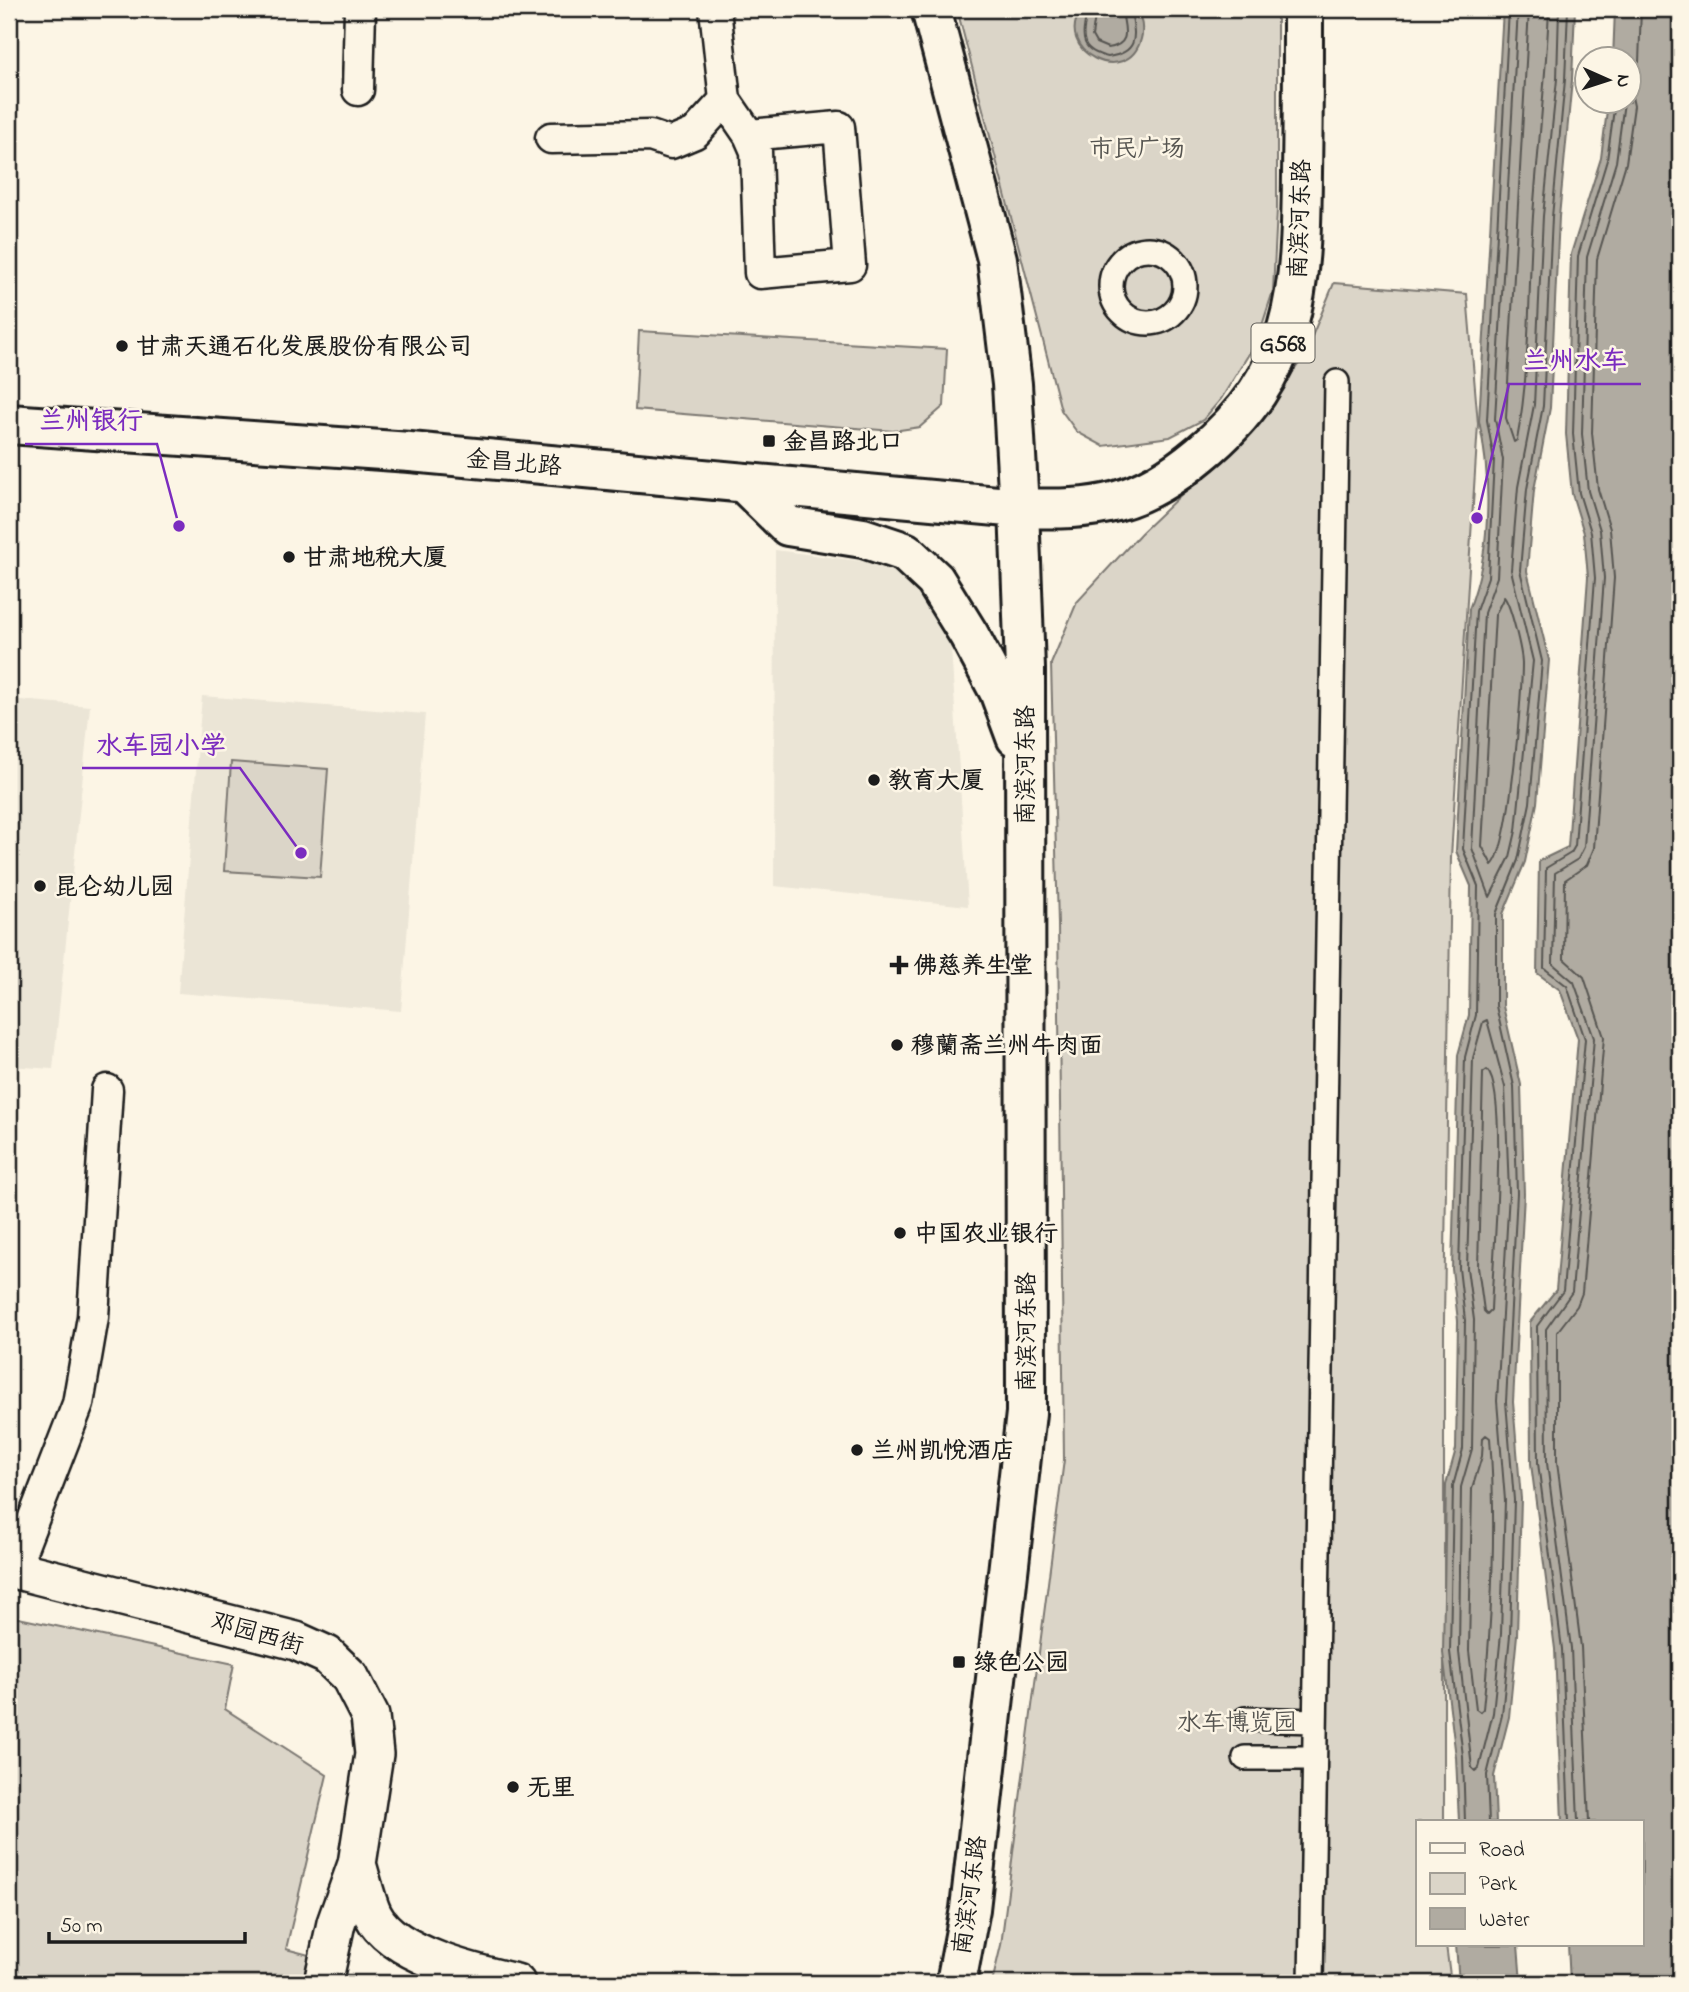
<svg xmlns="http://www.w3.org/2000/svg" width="1689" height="1992" viewBox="0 0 1689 1992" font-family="'Indie Flower','LXGW WenKai TC',sans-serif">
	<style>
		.built { fill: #ebe5d6 }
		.green { fill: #dbd5c8; stroke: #7c7872; stroke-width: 2 }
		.water { fill: #b0aba1; stroke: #75726c; stroke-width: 2 }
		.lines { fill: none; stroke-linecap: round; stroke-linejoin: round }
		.shore { stroke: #575551; stroke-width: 2 }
		.pedestrian-casing { stroke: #1c1c1c; stroke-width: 28 }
		.minor-casing { stroke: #1c1c1c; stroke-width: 35 }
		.tertiary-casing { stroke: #1c1c1c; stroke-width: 42 }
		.secondary-casing { stroke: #1c1c1c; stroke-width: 44 }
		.primary-casing { stroke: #1c1c1c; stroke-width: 44 }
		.trunk-casing { stroke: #1c1c1c; stroke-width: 44 }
		.pedestrian { stroke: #fcf5e5; stroke-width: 23 }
		.minor { stroke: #fcf5e5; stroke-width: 30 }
		.tertiary { stroke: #fcf5e5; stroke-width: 37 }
		.secondary { stroke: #fcf5e5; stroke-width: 38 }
		.primary { stroke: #fcf5e5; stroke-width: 38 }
		.trunk { stroke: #fcf5e5; stroke-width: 38 }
		.poi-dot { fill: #1c1c1c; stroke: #fcf5e5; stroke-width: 2.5 }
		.labels { text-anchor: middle; stroke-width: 5; stroke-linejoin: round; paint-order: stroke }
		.shield { fill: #fcf5e5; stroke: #5f5d58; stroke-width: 2 }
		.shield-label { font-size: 23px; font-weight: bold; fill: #1c1c1c }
		.park-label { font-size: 24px; fill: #555450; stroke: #fcf5e5 }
		.street-label { font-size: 24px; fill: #1c1c1c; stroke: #fcf5e5 }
		.poi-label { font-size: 24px; font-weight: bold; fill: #1c1c1c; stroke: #fcf5e5; text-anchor: start }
		.leader { fill: none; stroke: #7b2cbf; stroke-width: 2.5 }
		.callout-dot { fill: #7b2cbf; stroke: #fcf5e5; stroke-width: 2.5 }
		.callout-label { font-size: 26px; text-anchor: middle; font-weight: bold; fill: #7b2cbf; stroke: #fcf5e5; stroke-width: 5; stroke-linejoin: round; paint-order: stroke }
	</style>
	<rect width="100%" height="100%" fill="#fcf5e5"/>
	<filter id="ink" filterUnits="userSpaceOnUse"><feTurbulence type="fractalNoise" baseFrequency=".0143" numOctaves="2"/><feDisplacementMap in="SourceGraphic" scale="14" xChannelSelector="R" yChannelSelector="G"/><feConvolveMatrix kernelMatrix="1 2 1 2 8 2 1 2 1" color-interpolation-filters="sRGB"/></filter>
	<g filter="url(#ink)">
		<path class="built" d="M775,550l171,22 22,334 -194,-20z
			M202,696l223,18 -24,297 -223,-18z
			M9,699l81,7 -37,363 -44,-3z"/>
		<path class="green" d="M957,9h320v200l-4,82 -16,50 -36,58 -18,21 -33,17 -67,9 -26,-14 -16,-22z
			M1334,283l133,11 11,130 -27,433 -7,463v502h-26v123h28l5,38h-459l9,-38 63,-485 -6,-536 -7,-260 26,-62 64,-69 113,-108 49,-67z
			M639,331l308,18 -3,57 -24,21 -27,4 -258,-21z
			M231,762l97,7 -8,108 -96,-6z
			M9,1616l225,48 -9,45 102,66 -41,174 23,6 -7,28h-293z"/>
		<path class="water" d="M1082,9h54c6,10 8,19 5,30 -14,50 -90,12 -59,-30z
			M1503,9h72l-3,71 -13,137 -9,191 -16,82 -7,81 22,89 -12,143 -12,59 -22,52v92l18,79 3,109 -11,208 8,97 -4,136 -8,82 -15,59 2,46h-37l-3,-65 -13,-104 3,-168 10,-36 2,-128 -6,-52 6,-214 11,-40 2,-129 -15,-35 13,-242c22,-57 23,-129 10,-188z
			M1615,9h65v1974h-110l-2,-38h74v-123h-80l-7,-173 -24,-185 -1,-142 26,-32 22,-251 -18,-49 -23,-17 2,-112 29,-14 20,-270 -4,-44 -12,-39 -6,-60 5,-180 30,-96 7,-56h22v-42l-17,-1z
			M1456,1945h62l3,38h-62z"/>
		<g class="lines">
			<path class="shore" d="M1087,9c-3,24 -12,40 21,48 34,-5 26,-24 23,-48
				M1096,9l-4,27 4,7 12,5c26,-4 15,-22 14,-39
				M1518,9l-23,410 8,41 -6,117 -13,36 -12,235 18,49 20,-40 6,-26 17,-170 -22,-91 7,-83 16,-82 9,-189 14,-137 2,-70
				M1529,9l-23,409 8,24 3,-2c14,-73 11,-150 16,-224 5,-69 13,-138 16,-207
				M1630,79l9,-17 2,-53
				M1504,597c7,8 18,55 18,67 0,30 -12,186 -30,201l-10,-19 13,-231z
				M1487,1020l18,67 4,106 -12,208 8,99 -4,134 -8,79 -14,55 -4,3 -3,-3 -13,-116 2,-165 11,-38 2,-129 -7,-52 6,-210 10,-36z
				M1487,1070c22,22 5,202 4,240l-4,4 -3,-3 -6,-44 5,-194z
				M1486,1435l4,3c7,91 2,181 -7,271l-3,3 -4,-3 -7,-58 3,-162 10,-33 1,-18z
				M1465,1822l-2,-66 -13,-104 3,-166 10,-37 2,-129 -6,-52 6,-211 11,-42 2,-129 -15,-37 13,-238 12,-34 6,-117 -7,-40 22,-411
				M1489,1822l-2,-47 15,-60 8,-80 4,-135 -8,-98 11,-209 -3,-107 -18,-80v-92l22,-54 12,-57 12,-142 -22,-91 7,-81 16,-83 9,-189 13,-137 3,-71
				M1569,1822l-7,-173 -24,-186 -1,-137 26,-35 22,-252 -18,-53 -23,-18 2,-100 25,-15 4,-7 20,-268 -4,-46 -12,-39 -6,-59 5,-178 29,-96 8,-58
				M1578,1822l-7,-174 -24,-185 -1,-134 26,-37 22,-254 -20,-56 -21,-18 2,-91 23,-14 6,-12 20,-269 -4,-48 -12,-39 -6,-57 5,-177 29,-95 8,-60
				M1589,1822l-8,-175 -24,-185v-130l20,-26 5,-13 22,-256 -20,-60 -20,-18 1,-79 22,-15 7,-17 20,-270 -4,-49 -12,-40 -6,-56 5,-174 29,-96 8,-57 -4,-18"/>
			<defs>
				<path id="pedestrian" d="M1111 286a37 37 0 1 1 74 0a37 37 0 1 1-74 0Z
					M1245,1719l70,2
					M1245,1758h69
					M1311,1983l26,-1601"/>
				<path id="minor" d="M358,90l2,-81
					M725,100l24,35 7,16 4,122 90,-8 -11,-138 -90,8
					M551,138l99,-2 21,7 24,-10 30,-33 -10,-91
					M14,1569l64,-165 15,-87 14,-227"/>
				<path id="tertiary" d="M9,1568l287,73 31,14 23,22 20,39 4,38 -17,110 -21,59 -13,60
					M357,1864c5,16 9,36 16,51 20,40 103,59 143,68"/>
				<path id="secondary" d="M9,424l401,28 609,56"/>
				<path id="primary" d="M744,483l44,43 75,12 42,14 30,28 34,55 30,56 17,46
					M956,1983l14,-74 56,-496 -1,-744 -6,-161"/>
				<path id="trunk" d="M931,9l66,250 15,125 7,124c78,3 120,-3 181,-54 98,-80 101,-165 102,-281 1,-55 1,-110 1,-164"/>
			</defs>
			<use href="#pedestrian" class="pedestrian-casing"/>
			<use href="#minor" class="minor-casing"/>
			<use href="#tertiary" class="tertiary-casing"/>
			<use href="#secondary" class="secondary-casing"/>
			<use href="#primary" class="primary-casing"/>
			<use href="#trunk" class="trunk-casing"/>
			<use href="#pedestrian" class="pedestrian"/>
			<use href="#minor" class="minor"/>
			<use href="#tertiary" class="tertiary"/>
			<use href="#secondary" class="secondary"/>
			<use href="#primary" class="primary"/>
			<use href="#trunk" class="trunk"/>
		</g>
	</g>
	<g class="poi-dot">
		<circle cx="122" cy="346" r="7"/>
		<rect x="762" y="434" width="14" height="14" rx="3.5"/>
		<circle cx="289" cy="557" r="7"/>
		<circle cx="874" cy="780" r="7"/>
		<circle cx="40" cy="886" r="7"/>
		<path d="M895.5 954.5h7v7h7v7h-7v7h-7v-7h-7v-7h7z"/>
		<circle cx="897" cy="1045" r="7"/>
		<circle cx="900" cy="1233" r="7"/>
		<circle cx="857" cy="1450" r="7"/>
		<rect x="952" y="1655" width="14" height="14" rx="3.5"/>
		<circle cx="513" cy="1787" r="7"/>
	</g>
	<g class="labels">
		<rect class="shield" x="1251.5" y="323.5" width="63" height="39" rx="5"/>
		<g class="shield-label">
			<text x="1283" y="351">G568</text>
		</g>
		<g class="park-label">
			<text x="1137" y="156">市民广场</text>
			<text x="1237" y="1730">水车博览园</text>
		</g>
		<g class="street-label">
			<text transform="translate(1299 219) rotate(-88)" y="8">南滨河东路</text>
			<text transform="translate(514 462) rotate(5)" y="8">金昌北路</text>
			<text transform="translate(1025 765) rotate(-90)" y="8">南滨河东路</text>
			<text transform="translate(1026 1332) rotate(-90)" y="8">南滨河东路</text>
			<text transform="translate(257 1633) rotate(16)" y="8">邓园西街</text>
			<text transform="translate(969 1895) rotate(-82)" y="8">南滨河东路</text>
		</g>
		<g class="poi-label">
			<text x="136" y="354">甘肃天通石化发展股份有限公司</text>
			<text x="783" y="449">金昌路北口</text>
			<text x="303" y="565">甘肃地税大厦</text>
			<text x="888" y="788">教育大厦</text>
			<text x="54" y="894">昆仑幼儿园</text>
			<text x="913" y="973">佛慈养生堂</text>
			<text x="911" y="1053">穆蘭斋兰州牛肉面</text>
			<text x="914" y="1241">中国农业银行</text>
			<text x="871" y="1458">兰州凯悦酒店</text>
			<text x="973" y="1670">绿色公园</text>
			<text x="527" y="1795">无里</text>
		</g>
	</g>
	<path class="leader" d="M1477 518L1509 384H1641M179 526L157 444H25M301 853L240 768H82"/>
	<g class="callout-dot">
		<circle cx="1477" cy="518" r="7"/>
		<circle cx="179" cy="526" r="7"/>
		<circle cx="301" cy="853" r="7"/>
	</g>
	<g class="callout-label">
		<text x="1575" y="369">兰州水车</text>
		<text x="91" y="429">兰州银行</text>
		<text x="161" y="754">水车园小学</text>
	</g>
	<rect width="1689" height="1992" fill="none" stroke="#fcf5e5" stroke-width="35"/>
	<rect x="18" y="18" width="1654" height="1957" fill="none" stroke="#1c1c1c" stroke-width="2.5" filter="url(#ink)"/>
	<rect x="1416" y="1820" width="228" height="126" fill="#fcf5e5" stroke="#a29e95" stroke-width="2"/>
	<rect x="1430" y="1843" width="35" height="10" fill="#fcf5e5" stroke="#a29e95" stroke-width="2"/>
	<text x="1479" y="1856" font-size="21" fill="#1c1c1c">Road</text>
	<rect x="1430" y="1873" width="35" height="21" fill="#dbd5c8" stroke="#a29e95" stroke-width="2"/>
	<text x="1479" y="1890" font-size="21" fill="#1c1c1c">Park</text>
	<rect x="1430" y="1908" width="35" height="21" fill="#b0aba1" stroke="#a29e95" stroke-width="2"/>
	<text x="1479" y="1926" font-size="21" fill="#1c1c1c">Water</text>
	<g transform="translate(1608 80) rotate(93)"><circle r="33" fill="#fcf5e5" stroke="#a29e95" stroke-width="2"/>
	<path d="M0-5L12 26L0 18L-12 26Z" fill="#1c1c1c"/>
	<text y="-10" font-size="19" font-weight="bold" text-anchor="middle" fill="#1c1c1c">N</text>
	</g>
	<path d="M49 1932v10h196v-10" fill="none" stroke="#1c1c1c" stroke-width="3.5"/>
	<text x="60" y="1932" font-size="21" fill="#1c1c1c" stroke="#fcf5e5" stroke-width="5" paint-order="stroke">50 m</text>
</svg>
